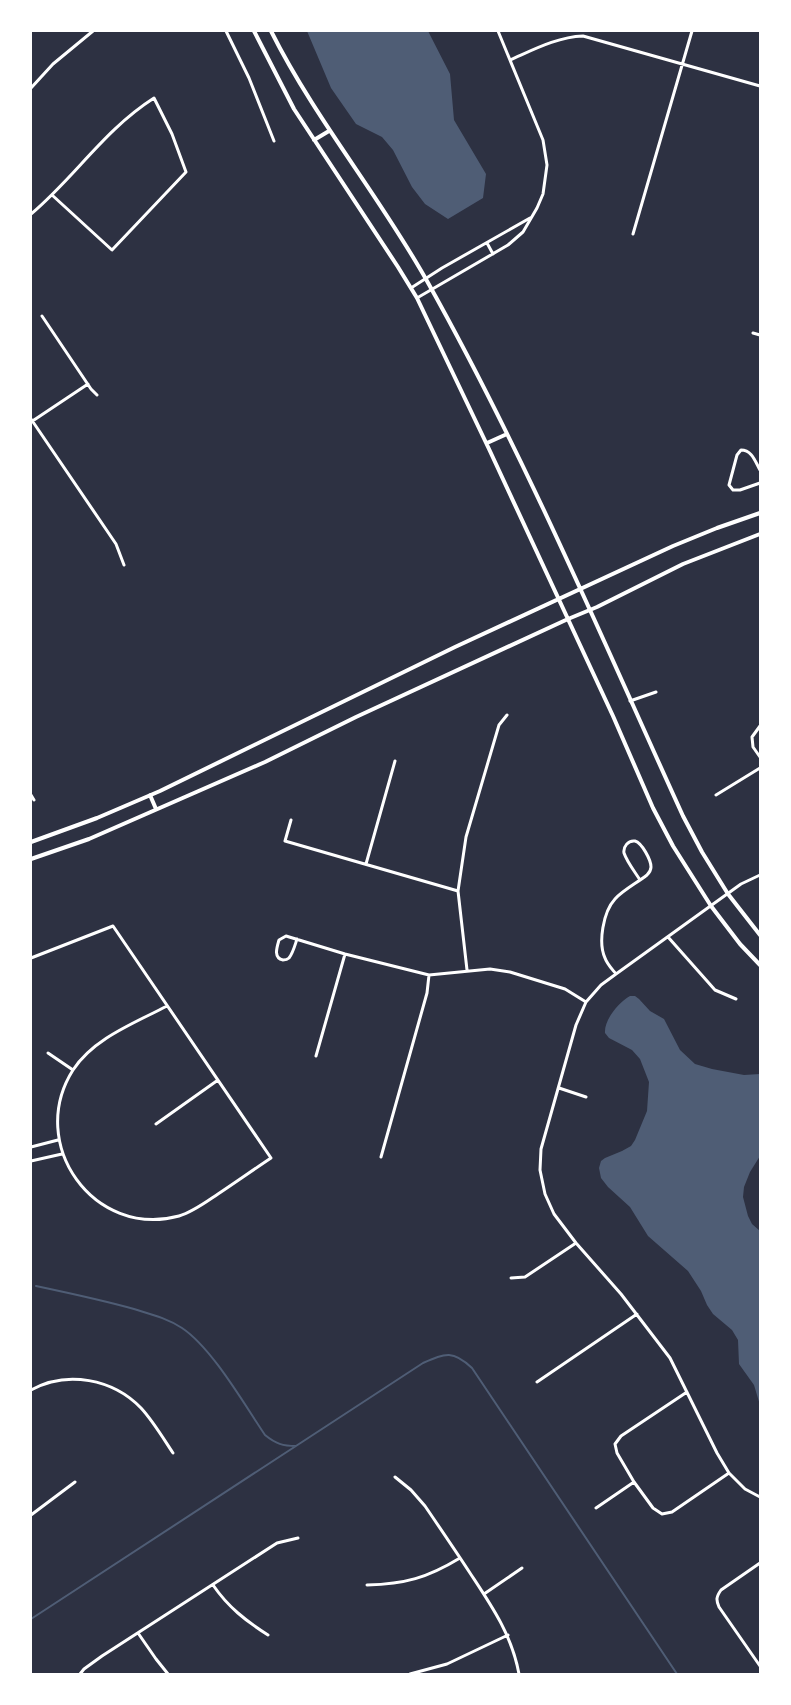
<svg xmlns="http://www.w3.org/2000/svg" width="791" height="1705" viewBox="0 0 791 1705" font-family="'Noto Sans',sans-serif">
	<style>
		.water { fill: #4f5d75 }
		.lines { fill: none; stroke-linecap: round; stroke-linejoin: round }
		.stream { stroke: #4f5d75; stroke-width: 2 }
		.minor { stroke: #fff; stroke-width: 3 }
		.secondary { stroke: #fff; stroke-width: 4 }
	</style>
	<rect width="100%" height="100%" fill="#2d3142"/>
	<path class="water" d="M307,31h121l22,43 4,46 32,54 -3,24 -35,21 -23,-15 -13,-17 -19,-37 -11,-13 -26,-13 -25,-36z
		M630,996h5l4,3 11,12 14,8 16,31 15,14 17,5 32,6 16,-1v82l-10,16 -6,15 -1,10 5,19 4,8 8,7v174l-6,-20 -15,-21 -1,-24 -6,-10 -19,-16 -6,-9 -6,-14 -13,-20 -40,-35 -18,-29 -22,-20 -7,-9 -2,-10 2,-7 4,-3 17,-7 9,-5 4,-6 12,-29 2,-29 -9,-23 -8,-9 -23,-12 -4,-5c-1,-13 13,-30 25,-37z"/>
	<g class="lines">
		<path class="stream" d="M36,1286c33,7 66,14 98,23 16,5 33,9 48,19 30,20 62,76 83,107 11,9 18,11 31,11
			M31,1619l392,-256c23,-10 30,-13 49,5l205,306"/>
		<path class="minor" d="M226,31l23,47 25,63
			M510,60c23,-10 47,-23 73,-24l177,50
			M31,88l22,-24 40,-33
			M31,214c44,-37 73,-84 123,-116l18,36 14,38 -74,78 -60,-55
			M633,234l59,-203
			M487,243l6,11
			M411,288l31,-20 88,-50
			M417,298l91,-53 15,-13 14,-24 6,-14 4,-29 -4,-25 -45,-109
			M42,316l49,73 6,6
			M753,333l7,2
			M31,419l85,125 8,21
			M31,422l57,-38
			M760,470c-5,-9 -8,-20 -19,-20l-4,5 -8,30 4,5h7l20,-7
			M630,701l26,-9
			M760,726l-8,11 1,10 7,10
			M31,795l3,5
			M716,795l44,-27
			M291,820l-6,21 173,50
			M366,864l29,-103
			M760,875l-19,9 -125,90 -15,11 -15,17 -10,23 -35,124 -1,21 5,24 9,20 22,29 45,51 49,64 47,95 12,20 16,16 15,8
			M668,937l47,53 21,9
			M297,939c-2,6 -4,14 -8,19 -2,2 -3,2 -6,2 -10,-2 -6,-13 -4,-20l7,-4 59,18 84,21 61,-6 20,3 55,17 21,13
			M31,958l82,-32 158,232c-18,12 -35,24 -53,36 -12,8 -25,18 -39,22 -85,23 -153,-72 -106,-146 21,-32 62,-47 94,-64
			M467,970l-9,-79 8,-54 33,-112 8,-10
			M616,974c-4,-5 -9,-10 -11,-16 -7,-15 -2,-46 10,-59 8,-9 22,-16 32,-24 2,-2 4,-5 4,-8 0,-7 -9,-24 -16,-26 -7,-1 -12,6 -11,12 3,9 11,19 16,27
			M48,1053l25,17
			M316,1056l29,-102
			M559,1088l27,9
			M156,1124l62,-44
			M31,1147l27,-7
			M381,1157l46,-164 2,-18
			M31,1161l31,-7
			M511,1278l14,-1 51,-34
			M537,1382l100,-68
			M31,1390c36,-20 82,-11 110,18 12,13 22,30 32,45
			M687,1392l-66,44 -6,8 2,9 17,29 19,26 9,6 10,-2 57,-39
			M395,1477l16,13 14,16c15,22 30,44 45,67 21,32 42,62 49,101
			M596,1508l38,-26
			M31,1515l44,-33
			M760,1563l-39,27c-5,7 -5,10 -2,17l41,59
			M213,1585c15,22 33,36 55,50
			M367,1585c38,-1 60,-7 93,-27
			M484,1594l38,-26
			M138,1633l18,26 12,15
			M80,1674l4,-5 18,-13 175,-113 21,-5
			M410,1674l37,-10 61,-29"/>
		<path class="secondary" d="M254,31l40,78 104,158 19,31 72,151 124,267 40,92 20,38 38,60 29,38 20,21
			M271,31c44,88 108,164 156,250 97,173 174,355 256,535l19,36 26,42 32,41
			M314,140l15,-9
			M487,443l20,-9
			M150,795l6,14
			M31,842l66,-24 63,-27 295,-144 218,-101 44,-18 43,-15
			M31,859l58,-20 176,-77 91,-45 212,-98 29,-12 86,-43 77,-30"/>
	</g>
	<rect width="791" height="1705" fill="none" stroke="#ffffff" stroke-width="64"/>
</svg>
